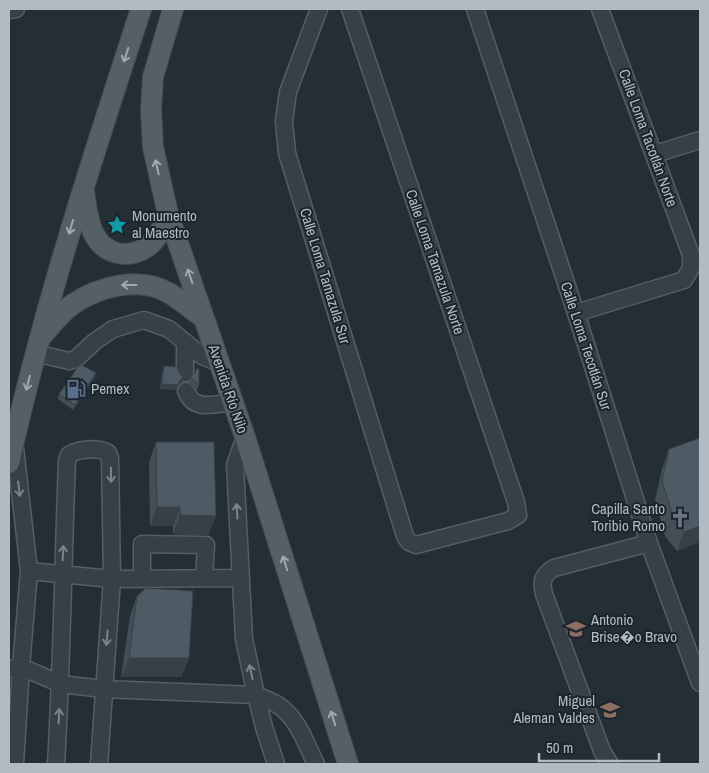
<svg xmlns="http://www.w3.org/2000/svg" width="709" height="773" viewBox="0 0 709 773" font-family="'Archivo Narrow',sans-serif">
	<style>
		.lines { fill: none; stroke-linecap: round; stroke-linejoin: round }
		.minor-casing { stroke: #545e64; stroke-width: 19 }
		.major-casing { stroke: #434c52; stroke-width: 22 }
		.minor { stroke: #374046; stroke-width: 16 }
		.major { stroke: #555f66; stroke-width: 20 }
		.wall { fill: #444e56 }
		.shaded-wall { fill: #374046 }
		.building { fill: #4f5b64; stroke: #374046 }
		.oneway { stroke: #9fa9b0 }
		.oneway2 { stroke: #7a848a }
		.labels { text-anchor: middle; stroke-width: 4; stroke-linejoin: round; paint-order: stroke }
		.street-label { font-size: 15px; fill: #b1bbc2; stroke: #1c252b }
		.poi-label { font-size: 15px; fill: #b1bbc2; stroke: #1c252b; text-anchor: start }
	</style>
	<rect width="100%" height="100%" fill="#242f35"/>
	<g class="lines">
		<defs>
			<path id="minor" d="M319,9l-31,83 -4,29 3,32 118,383 4,6 7,3 92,-24 10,-6 -2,-13 -166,-493
				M475,9l101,304 73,230 51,140
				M9,10l7,-1
				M655,154l45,-14
				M576,313l108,-33 7,-12v-13l-91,-246
				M35,353l34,8 7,-2 18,-17 19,-13 31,-9 25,9 33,27 17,7
				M185,373v-30
				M186,391c8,21 28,13 47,11
				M245,437l-10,28 9,174 12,56c7,3 15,6 22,10 20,13 28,39 38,59
				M29,571l83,8 128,-1
				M142,579v-35l64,1 -2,33
				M9,669l12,-2 8,-96 -14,-123
				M15,764l6,-97 40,17 42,5 153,6 8,32 12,37
				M56,764c6,-101 7,-202 11,-303l2,-6c9,-6 29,-8 39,-2l2,5 2,121 -13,185
				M610,764l-8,-13 -58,-157c-3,-12 -2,-19 10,-26l95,-25"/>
			<path id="major" d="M173,9l-20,68 -2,33 2,37 15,67 77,223 103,327
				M84,191c2,14 3,30 10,43 10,20 33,26 53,13 11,-8 16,-21 21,-33
				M41,337c10,-11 20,-25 32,-33 27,-18 67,-28 96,-11 12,7 23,17 35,25
				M9,463c34,-154 83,-304 132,-454"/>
		</defs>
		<use href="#minor" class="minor-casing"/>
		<use href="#major" class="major-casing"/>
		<use href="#minor" class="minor"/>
		<use href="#major" class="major"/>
	</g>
	<path class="wall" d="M164,366l18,16 -4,3 -2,5 -16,-1 2,-17z
		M96,373l-2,6 -21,31 -15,-11 1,-5z
		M191,377l8,8 -2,5 -8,-8z
		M156,442l52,94 -35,-2v-8h-23l-1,-64z
		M669,449l31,93 -23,9 -12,-15 -10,-36 7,-31z
		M137,596l52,62 -8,19h-60l9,-61z"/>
	<path class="shaded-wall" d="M96,373l-2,6 -21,31 2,-5z
		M183,377l-1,5 -4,3 -2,5 -16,-1 2,-5 18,-4z
		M157,507h23l-7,19h-23z
		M180,515l36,1 -8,20 -35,-2z
		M700,526v16l-23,9 7,-19z
		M129,658h60l-8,19h-60z"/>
	<path class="building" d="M80,364l16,9 -21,32 -16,-11z
		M164,366l13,1 2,6 4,4 -3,3 -2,5 -16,-1z
		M197,368l2,1v16l-8,-8 4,-4z
		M700,438v88l-16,6 -11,-16 -11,-35 7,-32z
		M156,442h58l2,74 -36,-1v-8h-23z
		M146,588l47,3 -4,67h-60l8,-62z"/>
	<defs><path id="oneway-shaft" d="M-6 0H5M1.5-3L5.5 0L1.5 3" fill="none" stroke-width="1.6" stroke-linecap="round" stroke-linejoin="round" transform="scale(1.25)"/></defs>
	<g class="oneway">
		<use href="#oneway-shaft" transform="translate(126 55) rotate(108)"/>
		<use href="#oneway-shaft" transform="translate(157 167) rotate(-103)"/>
		<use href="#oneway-shaft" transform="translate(71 227) rotate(106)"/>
		<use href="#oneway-shaft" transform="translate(190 276) rotate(-109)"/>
		<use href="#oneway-shaft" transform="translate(129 285) rotate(180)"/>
		<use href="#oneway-shaft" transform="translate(28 383) rotate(104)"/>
		<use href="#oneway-shaft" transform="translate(285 563) rotate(-107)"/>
		<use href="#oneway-shaft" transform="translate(333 718) rotate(-108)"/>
	</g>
	<g class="oneway2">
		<use href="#oneway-shaft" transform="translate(111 475) rotate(89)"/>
		<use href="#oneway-shaft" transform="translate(19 489) rotate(83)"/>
		<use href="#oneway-shaft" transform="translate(237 511) rotate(-93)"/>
		<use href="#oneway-shaft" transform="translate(63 553) rotate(-87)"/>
		<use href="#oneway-shaft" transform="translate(107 638) rotate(95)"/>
		<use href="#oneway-shaft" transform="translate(251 672) rotate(-102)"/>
		<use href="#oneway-shaft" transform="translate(59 716) rotate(-87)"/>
	</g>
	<defs>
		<symbol id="sight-bare" viewBox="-9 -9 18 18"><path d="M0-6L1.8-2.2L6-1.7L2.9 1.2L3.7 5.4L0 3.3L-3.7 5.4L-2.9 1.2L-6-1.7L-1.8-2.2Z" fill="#0f9aa8" stroke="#1c252b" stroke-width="2.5" paint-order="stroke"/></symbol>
		<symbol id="fuel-bare" viewBox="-9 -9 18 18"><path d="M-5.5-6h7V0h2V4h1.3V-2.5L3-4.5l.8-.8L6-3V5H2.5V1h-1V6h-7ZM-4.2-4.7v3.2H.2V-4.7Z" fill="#5c6f8a" stroke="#1c252b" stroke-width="2.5" paint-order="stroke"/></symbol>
		<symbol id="church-bare" viewBox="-9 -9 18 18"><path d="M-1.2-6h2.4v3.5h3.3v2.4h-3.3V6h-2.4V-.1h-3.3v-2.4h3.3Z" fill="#6b7280" stroke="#1c252b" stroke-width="2.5" paint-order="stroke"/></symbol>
		<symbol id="school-bare" viewBox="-9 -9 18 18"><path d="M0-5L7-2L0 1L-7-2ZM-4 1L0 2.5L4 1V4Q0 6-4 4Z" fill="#8d6e63" stroke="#1c252b" stroke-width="2.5" paint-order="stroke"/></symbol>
	</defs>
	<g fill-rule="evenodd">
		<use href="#sight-bare" x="103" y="211" width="28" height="28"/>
		<use href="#fuel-bare" x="62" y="375" width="28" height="28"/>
		<use href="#church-bare" x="666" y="504" width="28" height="28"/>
		<use href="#school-bare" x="562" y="615" width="28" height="28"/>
		<use href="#school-bare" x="596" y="696" width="28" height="28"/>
	</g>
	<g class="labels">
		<g class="street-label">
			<text transform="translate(648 138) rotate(70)" y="5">Calle Loma Tacotlán Norte</text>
			<text transform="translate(435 262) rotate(71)" y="5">Calle Loma Tamazula Norte</text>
			<text transform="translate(325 276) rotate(73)" y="5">Calle Loma Tamazula Sur</text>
			<text transform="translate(586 346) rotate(72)" y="5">Calle Loma Tecotlán Sur</text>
			<text transform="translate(228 389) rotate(71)" y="5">Avenida Río Nilo</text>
		</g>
		<g class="poi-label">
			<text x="132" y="221">Monumento<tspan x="132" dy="17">al Maestro</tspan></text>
			<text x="91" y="394">Pemex</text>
			<text x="665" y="514" text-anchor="end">Capilla Santo<tspan x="665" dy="17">Toribio Romo</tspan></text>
			<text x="591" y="625">Antonio<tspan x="591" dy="17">Brise�o Bravo</tspan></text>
			<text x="595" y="706" text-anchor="end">Miguel<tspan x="595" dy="17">Aleman Valdes</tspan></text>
		</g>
	</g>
	<rect width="709" height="773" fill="none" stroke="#b1bbc2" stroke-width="20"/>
	<path d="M539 753v8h120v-8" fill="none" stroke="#b1bbc2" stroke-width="2.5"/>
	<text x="546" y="753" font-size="15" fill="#b1bbc2" stroke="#1c252b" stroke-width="4" paint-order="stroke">50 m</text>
</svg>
